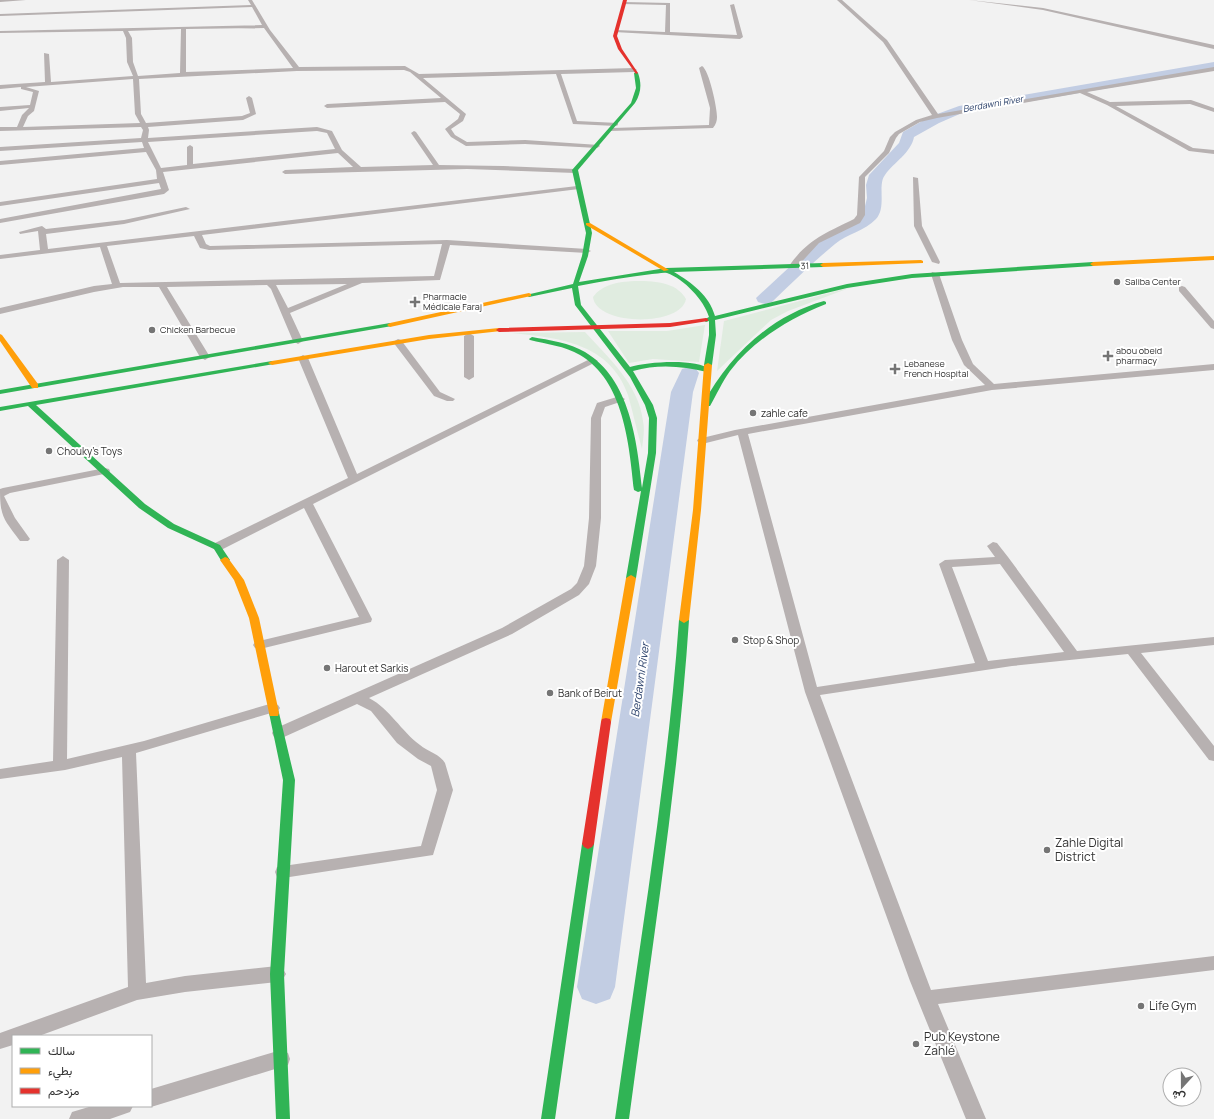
<svg xmlns="http://www.w3.org/2000/svg" width="1214" height="1119" viewBox="0 0 1214 1119" font-family="Manrope,Vazirmatn,sans-serif">
	<style>
		.green { fill: #e0ece0 }
		.lines { fill: none; stroke-linecap: round; stroke-linejoin: round }
		.river { fill: #c2cde3; fill-rule: evenodd }
		.street { fill: #b7b1b1; fill-rule: evenodd }
		.fast { fill: #30b455; fill-rule: evenodd }
		.slow { fill: #ff9f0a; fill-rule: evenodd }
		.jam { fill: #e5322d; fill-rule: evenodd }
		.poi-dot { fill: #757575; stroke: #fff; stroke-width: 1.5 }
		.labels { text-anchor: middle; stroke-width: 4; stroke-linejoin: round; paint-order: stroke }
		.far-water-label { font-size: 9px; font-style: italic; fill: #2a406a; stroke: #fff }
		.far-street-label { font-size: 9px; fill: #313131; stroke: #fff }
		.far-poi-label { font-size: 9px; fill: #313131; stroke: #fff; text-anchor: start }
		.poi-label { font-size: 10px; fill: #313131; stroke: #fff; text-anchor: start }
		.water-label { font-size: 11px; font-style: italic; fill: #2a406a; stroke: #fff }
		.near-poi-label { font-size: 12px; fill: #313131; stroke: #fff; text-anchor: start }
	</style>
	<rect width="100%" height="100%" fill="#f2f2f2"/>
	<path class="green" d="M634,281c18,0 42,0 52,18 -5,28 -90,27 -93,-2 10,-13 25,-15 41,-16z
		M852,287l-64,24 -17,9 -54,51 7,-50z
		M705,325l-6,37 -46,-3 -24,4 -21,-32h59z
		M585,332c23,25 54,53 58,89 2,9 0,19 -1,28 -5,-18 -9,-36 -14,-54 -18,-52 -69,-57 -116,-62z"/>
	<g class="lines">
		<path class="river" d="M1214,62v8l-252,43 -23,10 -25,14c-3,16 -20,25 -29,38 -8,10 2,32 -9,44 -11,12 -29,15 -41,25 -22,18 -43,39 -63,58l-7,2 -7,-2 -2,-4 68,-63 25,-11 14,-10 4,-16 -1,-13 3,-10 30,-32 4,-11 26,-15 30,-11z
			M689,367l7,2 3,4 -6,19 -78,595 -5,12 -14,5 -14,-5 -5,-12 94,-595 11,-23z"/>
		<path class="street" d="M0,0h26l-26,2z
			M248,0h4l18,30 29,37 106,-1 14,8 215,-6 3,2 -3,2 -73,2 16,47 41,2v2l-2,1 -43,-2 -17,-50 -133,4 43,36 -3,7 -12,8 4,6 12,7 58,-2 74,5 1,1 -3,2 -72,-4 -59,2 -15,-9 -6,-8 13,-10 2,-5 -15,-12 -118,6 -3,-2 3,-2 114,-6 -31,-26 -6,-2 -107,1 -158,8 2,35 5,9 96,-7 8,-3 -4,-15 3,-2 3,2 4,16 -13,6 -95,7 1,3 -1,8 169,-11 15,4 10,19 19,17 72,-2 -22,-32 3,-2 2,1 23,33 64,1 72,3 3,2 -3,2 -108,-4 -182,5 -3,-2 3,-2 68,-3 -15,-14 -175,19 6,18 -5,4 -164,29v-4l161,-30 -2,-6 -159,23v-4l157,-23 -1,-9 -10,-18 -146,13v-4l144,-13 -2,-6 -142,9v-4l141,-9 2,-8 -2,-3 -141,4v-4h17l5,-12 7,-7 -29,3v-4l30,-2 3,-13 -12,-3v-2l-21,2v-4l45,-3 -1,-29 5,1 2,28 82,-6 -6,-14 -1,-24 -3,-7 -123,2v-2l262,-6 -10,-18 -252,9v-2l251,-9zM264,28l29,40 -107,4v-43zM181,29l-1,44 -42,3 -5,-14 -1,-24 -4,-7zM133,79l2,35 5,9 -117,4 5,-11 6,-5 5,-20 -13,-4zM317,131l10,2 8,16 -142,15v-17l-3,-2 -3,2v18l-26,3 -13,-26z
			M837,0h5l45,40 51,74 276,-47v4l-127,21 23,10 81,-2 23,8v4l-24,-8 -74,2 77,42 21,2v4l-25,-3 -82,-46 -27,-12 -143,25 -17,4 -21,12 -3,4 -7,15 -24,24v38l-5,8 -41,20 -23,25h-6l-1,-2c19,-27 37,-33 65,-47l3,-4 2,-38 25,-26 6,-14 5,-5 21,-12 16,-5 -49,-73z
			M969,0l74,8 171,37v4l-171,-39z
			M624,2l46,1v29l67,3 -7,-30 4,-1 9,33 -3,2 -126,-7 2,-2 49,2 1,-27 -44,-1z
			M702,66c7,4 15,41 15,51 0,4 -1,7 -4,11l-103,3v-2l2,-1 97,-3 1,-17 -11,-40z
			M913,177l5,1 4,48 18,36 -1,2 -7,-2 -18,-36z
			M577,186l4,2 -2,1 -377,46 4,9 4,2 237,-6 140,9 4,2 -4,2 -137,-8 -10,35 -78,3 -72,30 13,28 -5,3 -5,-3 -22,-52 -4,-4 -100,2 43,70 -5,3 -5,-3 -41,-70h-36l-29,5 -94,22v-6l94,-22 18,-2 -12,-37 -100,12v-4l40,-5 -2,-19 -18,3 -1,-2 23,-6 4,3 78,-9 62,-13 4,2 -66,15 -78,10 2,15zM194,236l6,12 9,2 233,-6 -8,32 -314,7 -13,-37zM347,284l-59,24 -12,-23z
			M932,272l7,2 23,66 11,24 21,20 220,-20v6l-222,20 -244,44 69,253 158,-24 -36,-99 6,-4 50,-3 -8,-11 6,-4 4,1 11,14 69,94 137,-14v8l-73,8 73,93v15l-5,-1 -81,-106 -116,12 -192,29 111,295 283,-34v14l-276,34 48,115h-20l-56,-138 -105,-289 -67,-257 -36,9 -5,-3 1,-2 37,-9 250,-45 -21,-20 -12,-25 -21,-66zM1000,564l64,88 -76,9 -36,-94z
			M1182,286l3,1 29,34v8l-3,-1 -32,-37v-4z
			M469,333l5,3v41l-5,3 -5,-3v-41z
			M398,339l3,1 39,52 15,7 -2,2h-6l-13,-5 -41,-54z
			M303,355l5,3 49,116 233,-115 3,-1 5,3 -285,143 59,115 -1,3 -111,27 -5,-1 -2,-3 2,-3 104,-25 -55,-109 -83,42 -4,1 -6,-4 2,-3 135,-66 -50,-120z
			M620,396l5,3 -2,2 -18,6 -4,11v100l-5,48 -7,18 -10,11 -67,39 -143,64c21,11 32,33 51,47 7,6 21,10 25,18l8,27 -20,65 -150,23 -6,-1 -2,-5 2,-5 6,-1 138,-20 16,-56 -6,-24 -13,-7 -21,-16 -26,-32 -14,-7 -73,33 -5,1 -5,-1 -2,-4 2,-4 228,-101 69,-39 6,-6 7,-17 5,-48 2,-100 6,-15z
			M105,468l4,1 1,2 -1,2 -99,20 -6,3 11,22 15,21 -2,2h-8c-16,-22 -20,-23 -20,-52l3,-1z
			M63,556l6,4 -2,199 77,-18 129,-38 5,2 2,3 -2,3 -142,42 10,230 39,-7 92,-10 6,3 3,5 -3,5 -6,3 -92,10 -48,8 -98,36h-26v9l-13,4v-16l128,-46 -6,-230 -57,13 -65,9v-10l53,-8 4,-201z
			M281,1050l7,3 2,6 -2,6 -137,42 -3,-1h3v-17z
			M92,1106h41l-3,6 -20,7h-41l3,-7z"/>
		<path class="fast" d="M636,72l2,1c4,11 3,20 -3,30l-57,67 14,63 -4,23 -9,26 87,-14 157,-5 3,2 -3,2 -149,5c18,11 35,23 41,44l132,-32 65,-10 181,-12 3,2 -3,2 -181,12 -65,10 -132,32 1,15 -4,30 -4,2 -4,-2 5,-30v-14l-3,1 -3,-2 6,-3c-5,-17 -25,-38 -42,-44 -4,-1 -11,1 -15,1 -25,3 -49,7 -74,12l3,19 49,62c18,-5 66,-9 81,3l-4,2c-25,-6 -49,-8 -74,-1l20,34 4,13 -1,35 -20,125 -5,3 -5,-3 15,-87 -3,1 -4,-2c-5,-46 -10,-109 -54,-135 -15,-9 -34,-11 -50,-15l-1,-1 3,-2c17,3 38,6 53,15 45,27 52,89 57,136l6,-35 1,-35 -4,-13 -15,-28 -55,-72 -3,-17 -43,9 -3,-2 47,-11 9,-28 4,-23 -14,-63 59,-67 5,-15 -2,-15z
			M824,301l2,1v2c-37,15 -71,35 -96,67 -8,11 -13,23 -20,35h-6l-1,-2c26,-48 67,-88 121,-103z
			M390,323l2,1v2l-392,68v-4z
			M272,361l4,2 -2,1 -238,41 109,99 29,20 46,21 10,15 -5,3 -3,-1 -8,-13 -46,-21 -29,-20 -111,-102 -28,5v-4z
			M684,617l5,3c-11,167 -38,333 -60,499h-14c23,-166 52,-332 64,-499z
			M274,709l4,1 1,3 16,67 -11,194 6,145h-14l-6,-145 13,-194 -14,-67 1,-3z
			M588,839l4,2 2,3 -39,275h-14l41,-275 2,-3z"/>
		<path class="slow" d="M586,223h4l79,47 -5,1 -78,-46z
			M1214,256v4l-121,6 -3,-2 3,-2z
			M921,260l2,1v2l-100,4 -3,-2 3,-2z
			M529,293l2,1v2l-141,31 -3,-2 3,-2z
			M499,328l2,1v2l-72,8 -157,26 -4,-2 4,-2 157,-26z
			M0,334l2,1 36,49v4h-6l-32,-47z
			M708,363l4,2 -11,145 -12,110 -5,3 -5,-3 14,-110 11,-145z
			M225,557l3,1 16,22 15,38 20,95 -1,3h-8l-1,-3 -20,-95 -15,-38 -14,-20z
			M631,575l5,3 -25,144 -1,3h-8l-1,-3 25,-144z"/>
		<path class="jam" d="M623,0h4l-10,36 5,13 16,24 -2,1 -18,-25 -5,-13z
			M706,318l2,1v2l-38,6 -171,5 -3,-2 3,-2 171,-5z
			M606,718l4,1 1,3 -17,122 -2,3 -4,2 -4,-2 -2,-3 19,-122 1,-3z"/>
	</g>
	<g class="poi-dot">
		<circle cx="1117" cy="282" r="4"/>
		<path d="M413 296h4v4h4v4h-4v4h-4v-4h-4v-4h4z"/>
		<circle cx="152" cy="330" r="4"/>
		<path d="M1106 350h4v4h4v4h-4v4h-4v-4h-4v-4h4z"/>
		<path d="M893 363h4v4h4v4h-4v4h-4v-4h-4v-4h4z"/>
		<circle cx="753" cy="413" r="4"/>
		<circle cx="49" cy="451" r="4"/>
		<circle cx="735" cy="640" r="4"/>
		<circle cx="327" cy="668" r="4"/>
		<circle cx="550" cy="693" r="4"/>
		<circle cx="1047" cy="850" r="4"/>
		<circle cx="1141" cy="1006" r="4"/>
		<circle cx="916" cy="1044" r="4"/>
	</g>
	<g class="labels">
		<g class="far-water-label">
			<text transform="translate(993 104) rotate(-10)" y="3">Berdawni River</text>
		</g>
		<g class="far-street-label">
			<text transform="translate(805 266) rotate(-2)" y="3">31</text>
		</g>
		<g class="far-poi-label">
			<text x="1125" y="285">Saliba Center</text>
			<text x="423" y="300">Pharmacie<tspan x="423" dy="10">Médicale Faraj</tspan></text>
			<text x="160" y="333">Chicken Barbecue</text>
			<text x="1116" y="354">abou obeid<tspan x="1116" dy="10">pharmacy</tspan></text>
			<text x="904" y="367">Lebanese<tspan x="904" dy="10">French Hospital</tspan></text>
		</g>
		<g class="poi-label">
			<text x="761" y="417">zahle cafe</text>
			<text x="57" y="455">Chouky's Toys</text>
			<text x="743" y="644">Stop &amp; Shop</text>
			<text x="335" y="672">Harout et Sarkis</text>
			<text x="558" y="697">Bank of Beirut</text>
		</g>
		<g class="water-label">
			<text transform="translate(640 680) rotate(-82)" y="4">Berdawni River</text>
		</g>
		<g class="near-poi-label">
			<text x="1055" y="847">Zahle Digital<tspan x="1055" dy="14">District</tspan></text>
			<text x="1149" y="1010">Life Gym</text>
			<text x="924" y="1041">Pub Keystone<tspan x="924" dy="14">Zahlé</tspan></text>
		</g>
	</g>
	<rect x="12" y="1035" width="140" height="72" fill="#ffffff" stroke="#adadad"/>
	<rect x="20" y="1048" width="20" height="6" fill="#30b455" stroke="#adadad"/>
	<text x="48" y="1055" font-size="12" fill="#313131">سالك</text>
	<rect x="20" y="1068" width="20" height="6" fill="#ff9f0a" stroke="#adadad"/>
	<text x="48" y="1075" font-size="12" fill="#313131">بطيء</text>
	<rect x="20" y="1088" width="20" height="6" fill="#e5322d" stroke="#adadad"/>
	<text x="48" y="1095" font-size="12" fill="#313131">مزدحم</text>
	<g transform="translate(1182 1087) rotate(201)"><circle r="19" fill="#ffffff" stroke="#adadad"/>
	<path d="M0-3L7 15L0 10L-7 15Z" fill="#757575"/>
	<text y="-6" font-size="11" font-weight="bold" text-anchor="middle" fill="#313131">ش</text>
	</g>
</svg>
